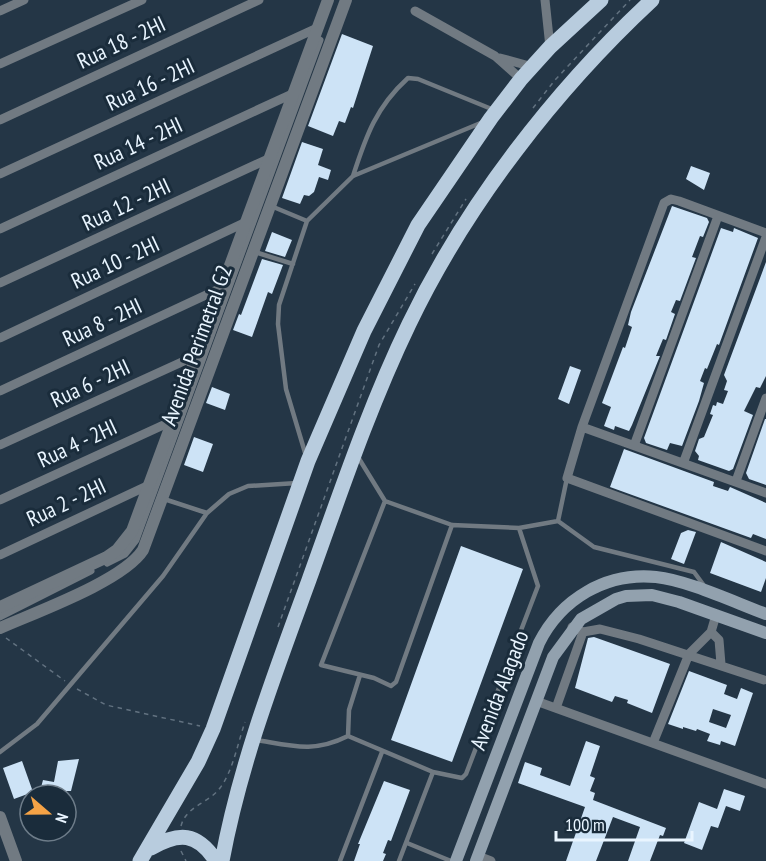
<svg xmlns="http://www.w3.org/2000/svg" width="766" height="861" viewBox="0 0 766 861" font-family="'PT Sans Narrow',sans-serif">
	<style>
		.building { fill: #cde3f6; fill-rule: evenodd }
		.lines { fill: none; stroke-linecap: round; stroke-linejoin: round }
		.path { stroke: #627280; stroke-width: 1.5; stroke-dasharray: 4.5 4.5; stroke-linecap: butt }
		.service { stroke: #717a82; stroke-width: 4.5 }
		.pedestrian { stroke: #717a82; stroke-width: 7 }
		.minor { stroke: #717a82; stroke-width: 9 }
		.tertiary { stroke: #717a82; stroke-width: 12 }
		.secondary { stroke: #92a1ae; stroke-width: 12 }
		.trunk { stroke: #b8ccde; stroke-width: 15 }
		.labels { text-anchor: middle; stroke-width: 6; stroke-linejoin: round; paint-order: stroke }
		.street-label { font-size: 22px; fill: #e9f5ff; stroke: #1a2c3b }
	</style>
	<rect width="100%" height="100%" fill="#243646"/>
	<path class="building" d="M342,34l31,12 -20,62 -2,-1 -6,16 -6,-2 -6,15 -25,-10z
		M302,142l21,7 -5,16 13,5 -3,10 -9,-3 -5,15 -5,4 -5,-1 -4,9 -18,-6z
		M691,166l19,7 -6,17 -18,-11z
		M672,206l35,12 2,4 -6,15 -3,-1 -8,21 4,1 -16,43 -4,-1 -5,12 4,2 -9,26 -3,-1 -7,17h4l-28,69 -3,6 -14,-5 -1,4 -10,-4 7,-19 -9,-4 21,-56 2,1 7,-21 -4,-2 3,-13z
		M721,228l12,4 1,-4 24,10 -39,107 -2,-1 -10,25 -2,-1 -5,13 4,2 -5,18 -17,45 -12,-3 -3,7 -21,-7 -2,-5z
		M272,232l20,8 -7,17 -20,-6z
		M262,259l21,6 -11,29 -4,-2 -16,45 -19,-7 6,-16 2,1z
		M766,262v114l-6,12 -4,-1 -12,24 9,4 -20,54 -4,2 -31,-11 1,-4 -4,-5 4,-12 5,-2 9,-22 -3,-1 3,-9 3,1 1,-4 6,2 5,-13 -4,-1 3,-9 -3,-6z
		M570,366l11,4 -12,34 -11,-5z
		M212,387l18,7 -5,16 -19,-7z
		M765,419h1v66l-17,-6 -3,-6z
		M194,437l19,7 -10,28 -19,-7z
		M624,449l90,33 -1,4 15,5 2,-4 36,16v36l-13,-5 -2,4 -141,-51z
		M688,530l8,2 -12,32 -13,-5 10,-26z
		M721,542l45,20v16l-5,14 -51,-19z
		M461,546l62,23 -71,193 -61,-22z
		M594,637l76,27 -18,49 -25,-10 1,-3 -13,-4 -3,6 -37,-14 13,-50z
		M689,671l38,14 -3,9 13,5 4,-11 12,5 -18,53 -14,-5 -1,4 -13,-4 3,-7 -13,-5 -1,2 -13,-4v2l-15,-5zM713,709l18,6 -5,13 -17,-6z
		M586,741l14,5 -10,30 5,2 -5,13 5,2 -2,7 73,28 -3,8 -3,-1 -10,26h-22l12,-34 -27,-10 -17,44h-30l19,-54 -67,-24 7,-21 17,6 -2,7 30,11z
		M79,759l-8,32h-4l-1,4h-27l4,-15 11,2 4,-21z
		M22,761l11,31 -19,7 -11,-31z
		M384,781l26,9 -19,51 -3,-1 -5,13 3,1 -3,7h-29l6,-17h-2z
		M724,789l21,7 -5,15 -14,-5 -8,22 -7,-2 -9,24 -18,-7 15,-41 18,7z"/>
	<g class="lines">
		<path class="path" d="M533,108l22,-28 75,-80
			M432,254l34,-55
			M278,627l101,-282 36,-61
			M6,638l59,43
			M77,689l29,16 94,21
			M181,826c5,-20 28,-23 39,-38 13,-17 18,-46 25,-66
			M181,851l5,10"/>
		<path class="service" d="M353,176c13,-40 23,-69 55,-98l10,1 76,31
			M271,206l36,15
			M255,252l38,12
			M306,456l-20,-67 -8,-65 1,-19 28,-84 46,-45 130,-54
			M358,457l27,44 67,24 67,3 39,-7 36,26 100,25 11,15
			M164,499l43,14
			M385,501l-64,164 53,13 17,8 5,-4 56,-157
			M558,521l9,-43
			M360,675l-11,35 -1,26 85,36 -34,89
			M257,740c36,6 57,13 91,-4
			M0,752l37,-28 126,-148 44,-63 22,-19 19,-8 49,-3
			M433,772l29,6 4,-4 72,-188 -19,-58
			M407,843l44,18
			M340,861l42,-109"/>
		<path class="pedestrian" d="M107,563l18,-9 11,-14 184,-500
			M0,617l91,-46"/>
		<path class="minor" d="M545,0l5,47
			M0,11l24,-11
			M415,11l80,45 26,23
			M500,58l33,9
			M0,64l142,-64
			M0,120l259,-120
			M0,174l317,-146
			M0,229l292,-135
			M766,233l-87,-32 -8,-2 -7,4 -82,224 184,66
			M0,283l268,-124
			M0,338l246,-116
			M0,391l221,-103
			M582,427l-15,51 199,73
			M635,443l83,-227
			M0,445l195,-89
			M684,461l82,-224
			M736,481l30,-83
			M0,500l170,-78
			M0,555l149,-70
			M572,627l11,5 17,-3 39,10 125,41
			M711,632l8,8 2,24
			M536,701l230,83
			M556,708l27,-76
			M653,743l36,-89 22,-22 5,-17
			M478,856l13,5"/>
		<path class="tertiary" d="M0,607l107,-50 10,-7 15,-19 196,-531
			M0,628c36,-16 123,-47 143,-78l203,-550
			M0,817l16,44"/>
		<path class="secondary" d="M456,861l83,-218c22,-44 67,-71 117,-66 31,3 80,26 110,37
			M476,861l77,-204 28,-38 35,-20 10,-3 26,-1 27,7 87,31"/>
		<path class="trunk" d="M151,848c28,-16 46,-16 65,13
			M140,861l58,-99 15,-33 95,-268 56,-130 54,-106 73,-107 30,-39 29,-32 51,-47
			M222,861c18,-97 53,-188 87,-281 31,-86 60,-173 100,-256 57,-119 146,-234 243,-324"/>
	</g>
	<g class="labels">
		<g class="street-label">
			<text transform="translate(121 42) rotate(-25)" y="8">Rua 18 - 2HI</text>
			<text transform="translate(150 84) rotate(-25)" y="8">Rua 16 - 2HI</text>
			<text transform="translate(138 143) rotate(-25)" y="8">Rua 14 - 2HI</text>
			<text transform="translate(126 204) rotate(-25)" y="8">Rua 12 - 2HI</text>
			<text transform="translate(115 262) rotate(-25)" y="8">Rua 10 - 2HI</text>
			<text transform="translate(102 322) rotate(-25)" y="8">Rua 8 - 2HI</text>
			<text transform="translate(196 345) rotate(-70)" y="8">Avenida Perimetral G2</text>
			<text transform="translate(90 383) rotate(-25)" y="8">Rua 6 - 2HI</text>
			<text transform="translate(77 443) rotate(-25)" y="8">Rua 4 - 2HI</text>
			<text transform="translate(66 502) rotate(-25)" y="8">Rua 2 - 2HI</text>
			<text transform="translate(499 690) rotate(-69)" y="8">Avenida Alagado</text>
		</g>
	</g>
	<g transform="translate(48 813) rotate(110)"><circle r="28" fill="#1a2c3b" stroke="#6d7c89" stroke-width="1.5"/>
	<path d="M0-4.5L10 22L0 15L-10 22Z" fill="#f5a346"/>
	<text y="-9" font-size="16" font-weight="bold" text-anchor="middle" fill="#e9f5ff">N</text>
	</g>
	<path d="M556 831v9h136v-9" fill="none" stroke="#e9f5ff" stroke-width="3"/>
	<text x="565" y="831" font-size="18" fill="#e9f5ff" stroke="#1a2c3b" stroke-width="4.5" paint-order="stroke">100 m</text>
</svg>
